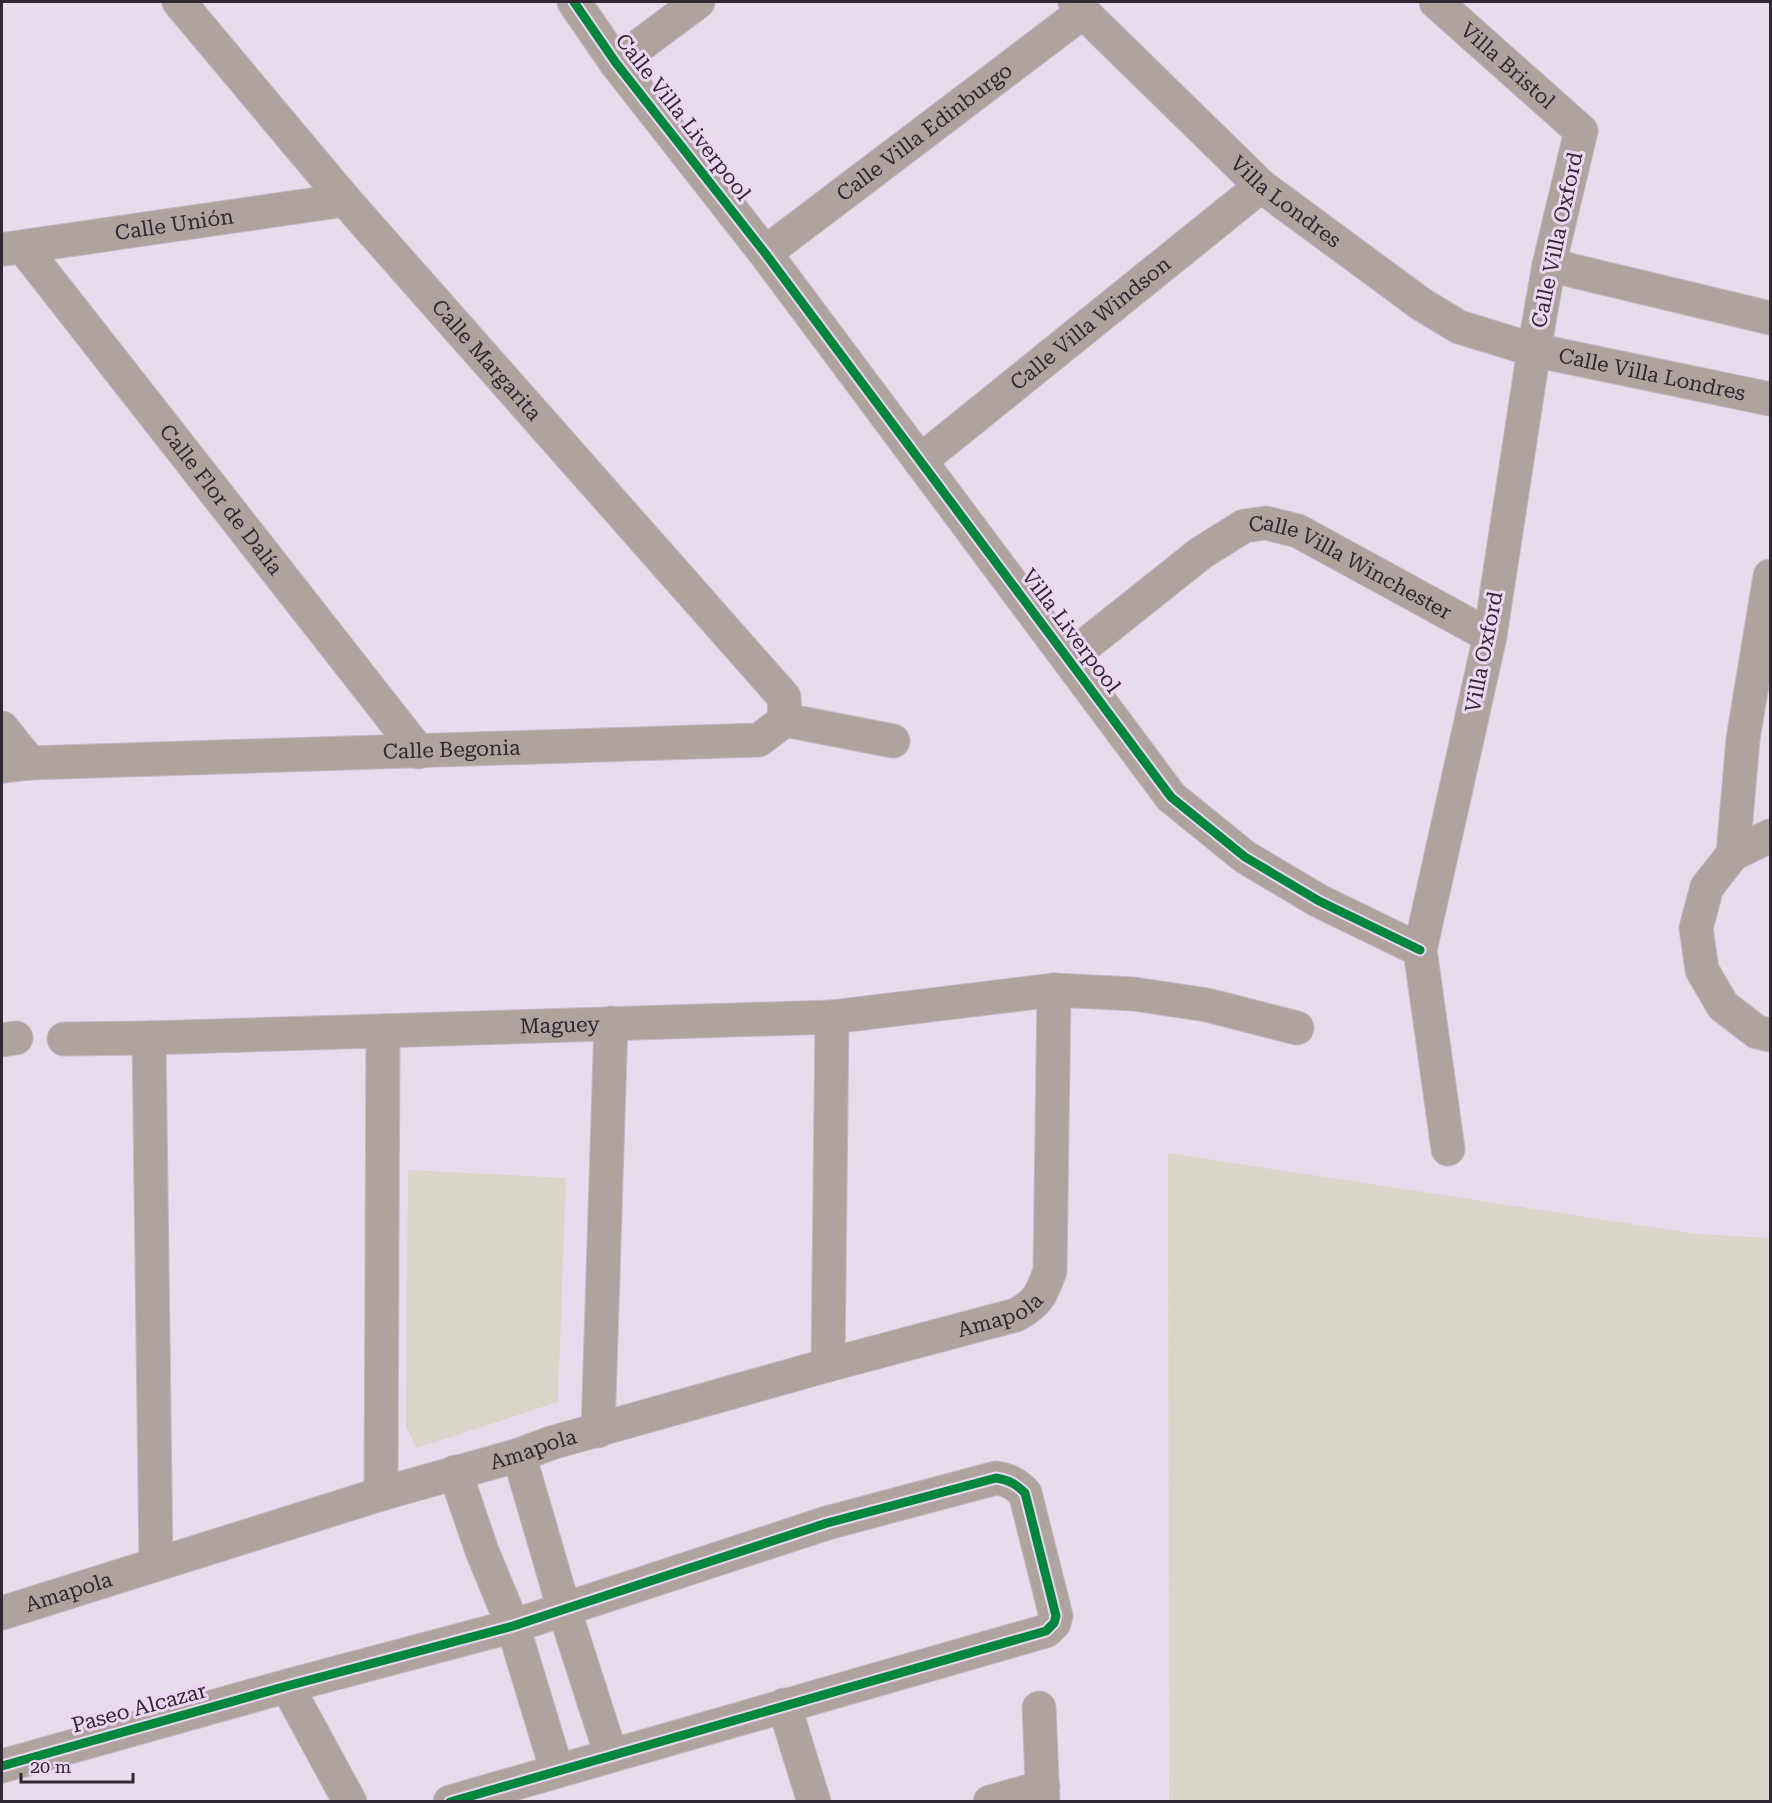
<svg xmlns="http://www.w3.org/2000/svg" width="1772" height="1803" viewBox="0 0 1772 1803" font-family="'Roboto Serif',serif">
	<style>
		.green { fill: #d9d5c9 }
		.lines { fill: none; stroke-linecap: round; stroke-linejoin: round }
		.minor-casing { stroke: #c2b9c5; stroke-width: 35 }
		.tertiary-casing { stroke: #c2b9c5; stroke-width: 35 }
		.minor { stroke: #afa39e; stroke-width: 33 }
		.tertiary { stroke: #afa39e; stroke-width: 33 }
		.cycleway-casing { stroke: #ecd6f2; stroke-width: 13 }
		.cycleway { stroke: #00873e; stroke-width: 9 }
		.labels { text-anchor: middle; stroke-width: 6; stroke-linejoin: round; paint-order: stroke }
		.street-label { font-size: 21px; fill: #2f2731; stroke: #ecd6f2 }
	</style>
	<rect width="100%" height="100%" fill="#e8dcec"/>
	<path class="green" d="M1168,1153l529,81 73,4v563h-601z
		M408,1170l158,8 -8,224 -141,46 -11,-21z"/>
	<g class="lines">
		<defs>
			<g id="minor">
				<path id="s1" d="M179,2l166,198 439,497 1,23"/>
				<path d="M574,2l42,61 149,190 406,544 74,60 74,44 101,49"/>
				<path id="s2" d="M1075,2l8,10 178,174 160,118 38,23 75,23 236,49"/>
				<path id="s3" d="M1436,2l145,129 -32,134 -15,85 -44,286 -70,314 28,199"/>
				<path d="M616,63l82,-61"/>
				<path id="s4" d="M23,247l396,505"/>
				<path id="s5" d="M6,249l339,-49"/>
				<path id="s6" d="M765,253l318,-241"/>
				<path d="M1549,265l221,53"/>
				<path id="s7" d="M920,461l341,-275"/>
				<path id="s8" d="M1069,658l132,-105 43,-27 22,-3 32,8 192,105"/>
				<path d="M2,728l28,35"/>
				<path id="s9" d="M2,766l28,-3 729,-23 26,-20 108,21"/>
				<path d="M149,1038l7,526"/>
				<path id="s10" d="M64,1039l85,-1 683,-21 222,-27 80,4 73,11 90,23"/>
				<path d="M2,1040l14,-2"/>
				<path d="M828,1365l4,-348"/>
				<path d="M598,1431l13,-408"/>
				<path d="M519,1455l45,154"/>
				<path d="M455,1472l27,79 31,75"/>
				<path d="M381,1494l2,-463"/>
				<path id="s11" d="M2,1613l379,-119 138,-39 32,-12 277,-78 188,-50c23,-13 25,-20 34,-44l4,-281"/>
				<path d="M784,1705l30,97"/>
				<path d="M1039,1708l4,94"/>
				<path d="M990,1802l53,-15"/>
			</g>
			<path id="tertiary" d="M1770,836l-37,18 -26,33 -11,41 6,42 21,36 34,26 13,3
				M1733,854l10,-115 27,-163
				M564,1609l47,146
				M513,1626l44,145
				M287,1686l63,116
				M2,1766l285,-80 226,-60 314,-103 169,-45c13,2 20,6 29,15l31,123 -2,7 -8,8 -596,171"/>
		</defs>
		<use href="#minor" class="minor-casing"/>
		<use href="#tertiary" class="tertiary-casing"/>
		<use href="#minor" class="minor"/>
		<use href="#tertiary" class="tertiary"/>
		<defs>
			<path id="cycleway" d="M574,2l42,61 149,190 406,544 74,60 74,44 101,49
				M2,1766l285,-80 226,-60 314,-103 169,-45c13,2 20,6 29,15l31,123 -2,7 -8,8 -596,171"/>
		</defs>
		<use href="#cycleway" class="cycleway-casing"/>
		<use href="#cycleway" class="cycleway"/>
	</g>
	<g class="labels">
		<g class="street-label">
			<text dy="7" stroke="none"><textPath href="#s3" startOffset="96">Villa Bristol</textPath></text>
			<text transform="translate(683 117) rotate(52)" y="7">Calle Villa Liverpool</text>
			<text dy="7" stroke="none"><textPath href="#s6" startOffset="200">Calle Villa Edinburgo</textPath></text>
			<text dy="7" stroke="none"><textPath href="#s2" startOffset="291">Villa Londres</textPath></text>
			<text dy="7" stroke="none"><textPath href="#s5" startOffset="170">Calle Unión</textPath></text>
			<text transform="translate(1557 240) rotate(-78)" y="7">Calle Villa Oxford</text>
			<text dy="7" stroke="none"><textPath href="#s7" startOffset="219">Calle Villa Windson</textPath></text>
			<text dy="7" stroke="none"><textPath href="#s1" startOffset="472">Calle Margarita</textPath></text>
			<text dy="7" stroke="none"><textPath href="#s2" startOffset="704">Calle Villa Londres</textPath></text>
			<text dy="7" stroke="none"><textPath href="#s4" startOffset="321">Calle Flor de Dalía</textPath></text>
			<text dy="7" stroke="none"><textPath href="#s8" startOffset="336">Calle Villa Winchester</textPath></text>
			<text transform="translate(1071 631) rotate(53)" y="7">Villa Liverpool</text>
			<text transform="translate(1484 652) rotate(-79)" y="7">Villa Oxford</text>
			<text dy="7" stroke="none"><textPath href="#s9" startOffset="450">Calle Begonia</textPath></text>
			<text dy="7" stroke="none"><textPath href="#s10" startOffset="496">Maguey</textPath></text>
			<text dy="7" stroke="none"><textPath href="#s11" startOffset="1042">Amapola</textPath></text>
			<text dy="7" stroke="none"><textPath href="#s11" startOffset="556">Amapola</textPath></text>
			<text dy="7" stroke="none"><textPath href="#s11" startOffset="70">Amapola</textPath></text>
			<text transform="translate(139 1708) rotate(-15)" y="7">Paseo Alcazar</text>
		</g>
	</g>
	<rect width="1772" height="1803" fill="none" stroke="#2f2731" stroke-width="6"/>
	<path d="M21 1773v9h112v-9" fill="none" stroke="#2f2731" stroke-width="3"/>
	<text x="30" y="1773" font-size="18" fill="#2f2731" stroke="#ecd6f2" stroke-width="4.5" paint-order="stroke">20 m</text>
</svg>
